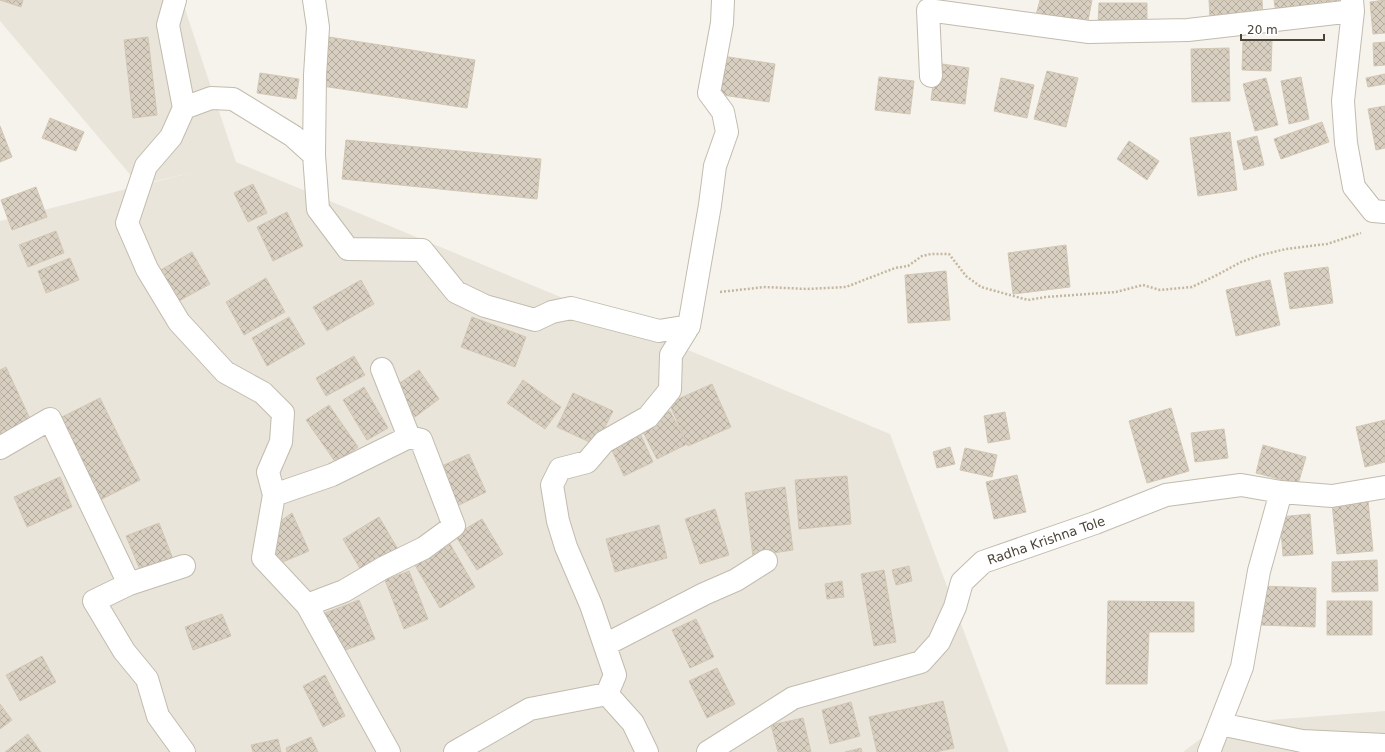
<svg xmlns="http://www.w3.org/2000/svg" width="1385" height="752" viewBox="0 0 1385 752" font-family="'DejaVu Sans',sans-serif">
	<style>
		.residential { fill: #eae5da }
		.building { fill: url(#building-cross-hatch); stroke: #d3c7b4 }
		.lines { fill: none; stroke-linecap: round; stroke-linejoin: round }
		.street-casing { stroke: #c2bbae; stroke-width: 24 }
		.path { stroke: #c4b79f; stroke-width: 2.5; stroke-dasharray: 2 2; stroke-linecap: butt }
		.street { stroke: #fff; stroke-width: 22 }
		.labels { text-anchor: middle; stroke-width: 4; stroke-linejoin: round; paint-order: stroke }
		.street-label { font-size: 13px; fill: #4b4439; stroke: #fff }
	</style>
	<defs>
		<pattern id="building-cross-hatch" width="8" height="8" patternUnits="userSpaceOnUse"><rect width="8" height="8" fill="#d8cfc1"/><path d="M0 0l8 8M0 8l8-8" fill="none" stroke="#b1aa9e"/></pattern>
	</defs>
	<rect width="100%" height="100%" fill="#f6f3ec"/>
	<path class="residential" d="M0,0h182l54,162 654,272 119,318h-1009v-531l198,-50 -59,14 -139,-164z
		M1385,711v41h-202l37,-28z"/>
	<path class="building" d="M0,0h23l-2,7z
		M1040,0h52l-5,26 -51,-11z
		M1209,0h53l1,16 -53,3z
		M1274,0h65l1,2 -64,11z
		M1385,0v33l-12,1 -3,-32z
		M1099,3h48v22l-49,-1z
		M148,37l9,78 -24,3 -9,-78z
		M329,37l146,23 -8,48 -145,-22z
		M1243,40l29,1 -1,30 -29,-1z
		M1385,42v23l-11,1 -1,-23z
		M1229,48l1,53 -38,1 -1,-53z
		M722,56l53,8 -6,38 -53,-8z
		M936,63l33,5 -4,36 -34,-4z
		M1047,71l31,7 -12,49 -32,-8z
		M260,73l39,6 -3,20 -39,-6z
		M1385,74v10l-17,3 -2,-9z
		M879,77l35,4 -4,33 -35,-4z
		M1301,77l8,42 -20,5 -8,-43z
		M1001,78l33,7 -7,33 -33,-7z
		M1266,78l12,47 -23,6 -12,-47z
		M1385,106v42l-9,2 -8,-41z
		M50,118l34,14 -8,19 -34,-13z
		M1322,122l7,20 -48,17 -7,-20z
		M0,126l12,31 -12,5z
		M1230,132l7,58 -39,6 -8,-58z
		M1257,136l7,29 -20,5 -7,-29z
		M346,140l195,19 -4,40 -195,-20z
		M1129,141l30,20 -12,19 -30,-21z
		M253,184l14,29 -19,9 -14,-29z
		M36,187l11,30 -35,13 -11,-30z
		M287,212l16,34 -30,15 -16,-34z
		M56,231l8,22 -36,14 -9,-22z
		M1066,245l4,42 -57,7 -5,-41z
		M192,252l18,32 -33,18 -18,-31z
		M70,258l9,22 -33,13 -8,-22z
		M1328,267l5,36 -43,6 -6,-36z
		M946,271l4,49 -42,3 -3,-48z
		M266,278l19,34 -41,23 -18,-33z
		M361,280l13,24 -47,27 -14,-24z
		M1270,280l10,45 -44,11 -10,-46z
		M289,317l16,27 -38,22 -15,-28z
		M472,317l54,20 -11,30 -54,-20z
		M354,356l11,19 -39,21 -10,-18z
		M6,367l25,54 -31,15v-66z
		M419,370l20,29 -24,18 -21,-30z
		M523,380l38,27 -16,22 -38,-26z
		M712,384l19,43 -43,19 -19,-43z
		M364,387l24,41 -21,12 -24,-40z
		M573,393l40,18 -17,34 -39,-18z
		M100,398l40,82 -40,20 -40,-82z
		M329,405l29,42 -22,16 -30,-43z
		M1171,408l18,63 -42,12 -18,-62z
		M670,411l17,33 -30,15 -17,-33z
		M1005,412l5,27 -22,4 -4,-27z
		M1385,420v42l-20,5 -9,-40z
		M638,429l15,33 -29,14 -16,-34z
		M1224,429l4,29 -33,4 -4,-29z
		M1263,445l43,12 -8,27 -42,-11z
		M950,447l5,17 -18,4 -4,-16z
		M965,448l32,7 -5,22 -32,-7z
		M469,454l17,38 -31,15 -18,-39z
		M1017,475l9,37 -32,7 -8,-37z
		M847,476l4,48 -52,5 -4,-49z
		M60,477l12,30 -45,20 -13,-30z
		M785,487l8,63 -40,6 -8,-63z
		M1368,500l5,51 -36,3 -5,-51z
		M715,509l14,46 -29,9 -15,-45z
		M292,513l17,38 -31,13 -6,-37z
		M1310,514l3,40 -30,2 -3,-39z
		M379,517l20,34 -37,21 -19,-33z
		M482,519l21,35 -26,16 -22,-35z
		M159,523l14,36 -32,13 -15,-36z
		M659,525l8,33 -52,14 -9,-33z
		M450,544l25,43 -35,21 -25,-43z
		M1377,560l1,31 -46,1v-30z
		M909,566l3,15 -16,4 -4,-15z
		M884,570l12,72 -22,4 -13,-72z
		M409,571l19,48 -24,10 -19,-49z
		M842,581l2,16 -17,2 -2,-15z
		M1261,586l55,2 -1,39 -55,-2z
		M359,600l16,39 -35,13 -15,-39z
		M1108,601l86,1v30h-45l-2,52h-41z
		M1327,601h45v34h-45z
		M222,614l9,22 -38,14 -8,-23z
		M696,619l18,38 -24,11 -18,-38z
		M42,656l14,26 -36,19 -14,-26z
		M717,668l18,36 -28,14 -18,-37z
		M325,675l20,41 -22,11 -20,-41z
		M943,701l11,47 -18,4h-59l-8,-35z
		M851,702l9,34 -30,8 -8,-34z
		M0,704l12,16 -12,9z
		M803,718l8,34h-33l-7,-27z
		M28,734l13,18h-36z
		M311,737l7,15h-31l-1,-4z
		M278,739l3,13h-28l-2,-7z
		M861,748l1,4h-17z"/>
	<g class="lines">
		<defs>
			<path id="street" d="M175,0l-7,25 16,83 -13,29 -25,29 -19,57 20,46 32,53 46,50 38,21 20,20 -2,29 -13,30 6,23 -11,63 44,47 82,147
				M314,0l4,27 -3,48 -1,80 4,54 30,40 74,1 34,42 29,14 50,14 17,-8 19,-4 88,23 30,-5 21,-121 5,-39 12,-34 -4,-20 -14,-19 13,-70 1,-23
				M1352,0l1,11 -10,90 3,42 8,44 19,24 12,1
				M931,76l-3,-66 161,22 99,-2 165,-19
				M184,108l27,-10 22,1 60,37 21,19
				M382,369l27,68
				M0,448l50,-29 79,165 -35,17 30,50 23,28 11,37 26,36
				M274,495l58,-20 77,-38 12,3 33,86 -30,22 -41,20 -39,23 -37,14
				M129,584l55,-18
				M605,645l99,-51 32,-14 30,-19
				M607,694l8,-19 -24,-70 -25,-58 -8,-26 -6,-36 8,-16 27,-7 17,-20 44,-25 22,-27 1,-35 18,-29
				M1220,724l82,17 83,4
				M455,752l75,-43 77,-15 26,29 14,29
				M708,752l85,-54 128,-36 18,-20 16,-35 7,-25 21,-20 112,-39 71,-28 75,-10 40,7 51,4 53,-9
				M1209,752l33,-85 17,-96 22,-79"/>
		</defs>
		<use href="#street" class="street-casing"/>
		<path class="path" d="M720,292l45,-5 42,2 39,-2 49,-19 13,-2 14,-10 9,-2h18l17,22 15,11 47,13 18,-3 70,-5 27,-7 17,5 32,-3 25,-12 24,-13 20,-7 25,-6 41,-5 34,-11"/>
		<use href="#street" class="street"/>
	</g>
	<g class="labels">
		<g class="street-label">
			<text transform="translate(1046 540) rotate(-19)" y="5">Radha Krishna Tole</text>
		</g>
	</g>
	<path d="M1241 34v6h83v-6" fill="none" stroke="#4b4439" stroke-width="2"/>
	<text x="1247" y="34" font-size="12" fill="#4b4439" stroke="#ffffff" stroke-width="3" paint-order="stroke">20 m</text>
</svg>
